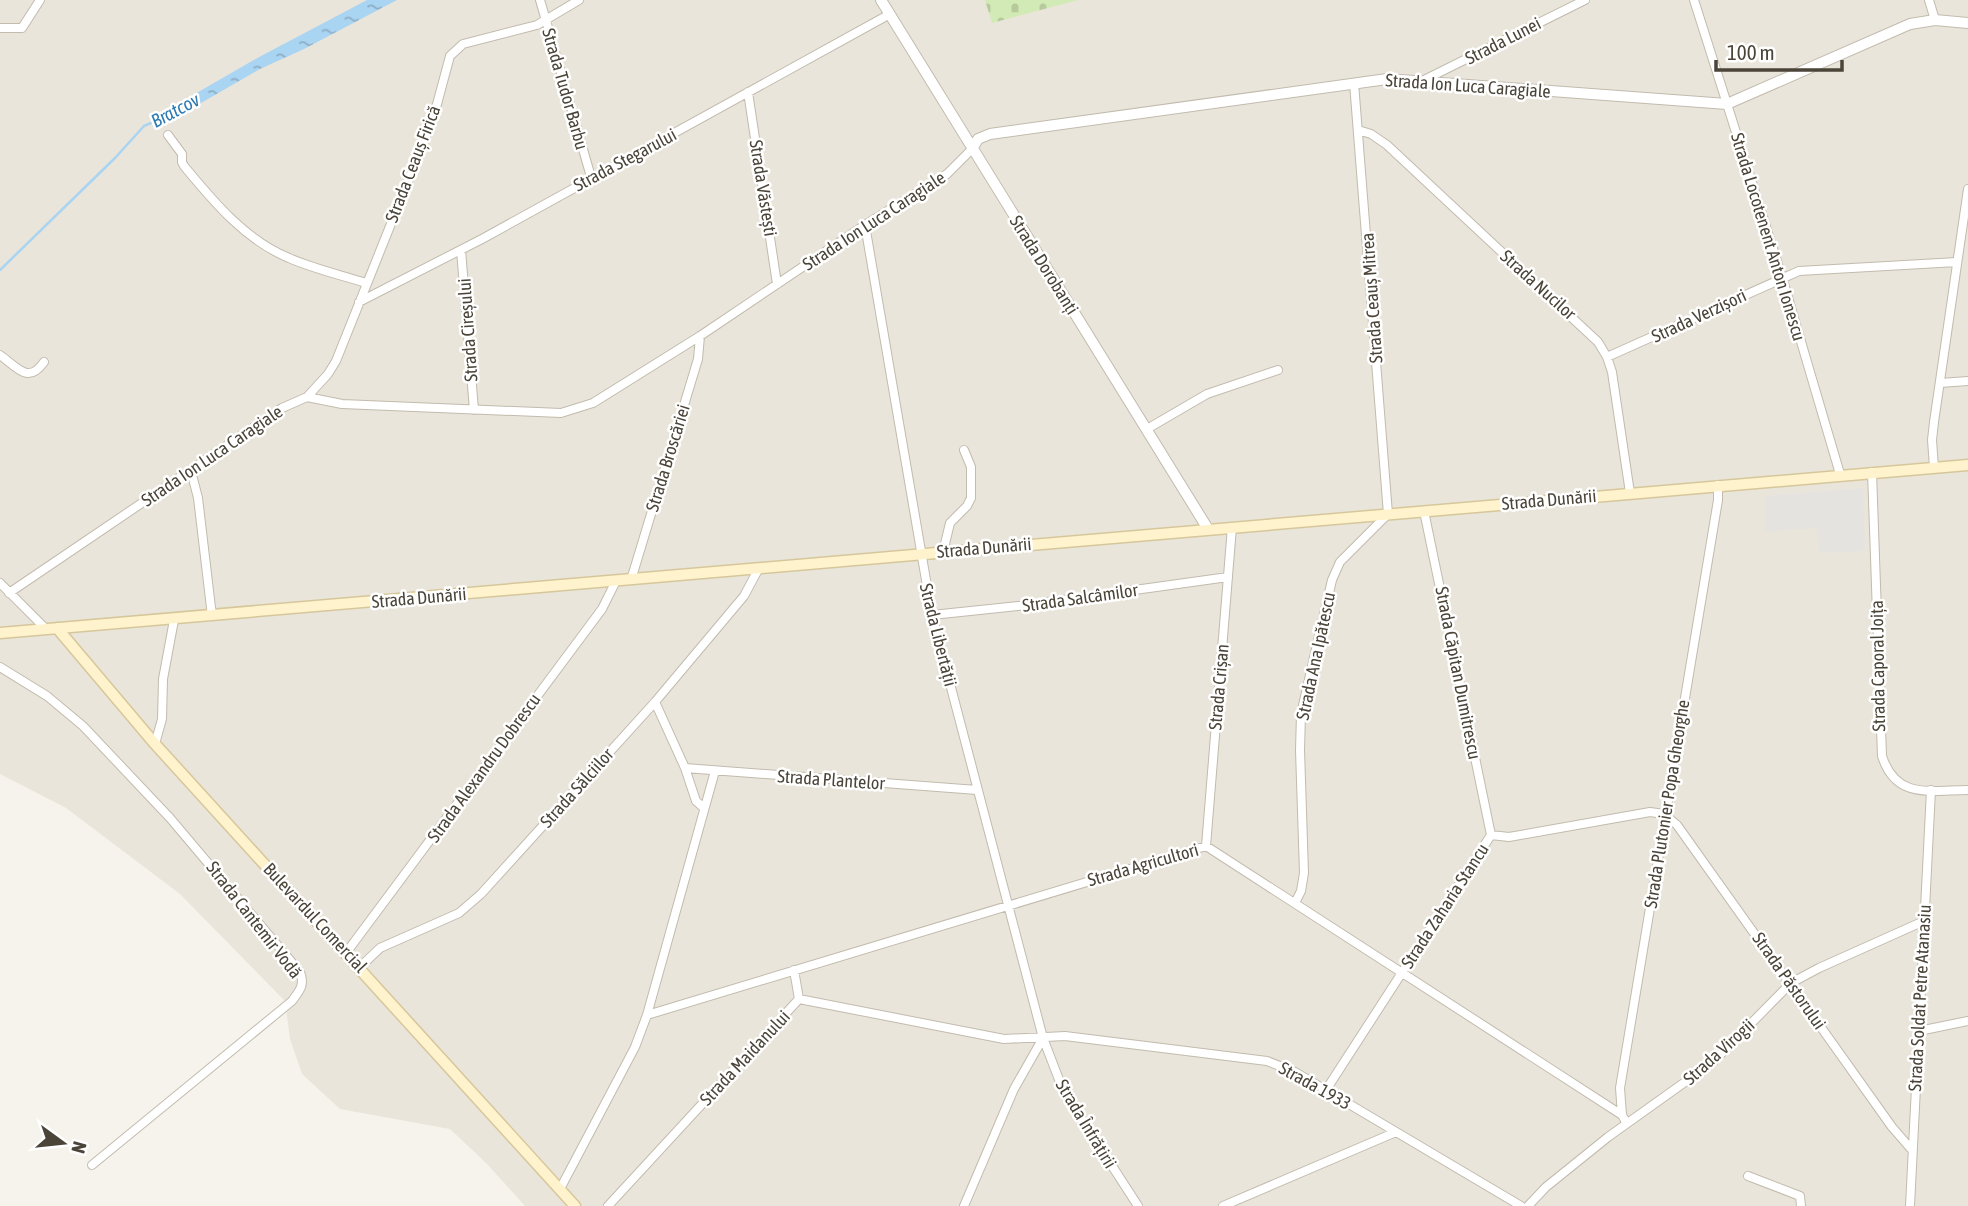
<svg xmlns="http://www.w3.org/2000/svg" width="1968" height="1206" viewBox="0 0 1968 1206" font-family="'Asap Condensed',sans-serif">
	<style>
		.residential { fill: #eae5da }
		.cemetery { fill: url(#cemetery-stones) }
		.parking { fill: #e5e3e0 }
		.water { fill: url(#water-ripples) }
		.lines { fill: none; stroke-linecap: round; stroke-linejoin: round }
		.stream { stroke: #a9d4f2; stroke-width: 2.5 }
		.minor-casing { stroke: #c2bbae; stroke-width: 10 }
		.tertiary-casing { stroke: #c2bbae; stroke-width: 12 }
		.secondary-casing { stroke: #d6c79b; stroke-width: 13 }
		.minor { stroke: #fff; stroke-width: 8 }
		.tertiary { stroke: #fff; stroke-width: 10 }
		.secondary { stroke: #fff3cd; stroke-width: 10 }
		.labels { text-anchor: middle; stroke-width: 5; stroke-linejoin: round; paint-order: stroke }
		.street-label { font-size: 18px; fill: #4b4439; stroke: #fff }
		.water-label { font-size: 19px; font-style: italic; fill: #2e7ab2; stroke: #fff }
	</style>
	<defs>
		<pattern id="cemetery-stones" width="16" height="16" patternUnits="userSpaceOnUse" patternTransform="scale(1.75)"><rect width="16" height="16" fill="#d2eab5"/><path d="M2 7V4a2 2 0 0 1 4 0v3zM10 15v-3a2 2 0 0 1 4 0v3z" fill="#b6ca9c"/></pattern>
		<pattern id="water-ripples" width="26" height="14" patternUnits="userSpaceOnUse" patternTransform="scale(1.75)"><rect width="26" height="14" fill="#a9d4f2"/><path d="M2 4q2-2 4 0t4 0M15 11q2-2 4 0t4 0" fill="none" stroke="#8caec5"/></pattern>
	</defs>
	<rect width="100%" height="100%" fill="#f6f3ec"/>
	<path class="residential" d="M0,0h1968v1206h-1443l-38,-42 -37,-35 -110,-20 -38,-35 -12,-35 -5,-38 -105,-107 -114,-86 -66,-34z"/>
	<path class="cemetery" d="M985,0h93l-86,23z"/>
	<path class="parking" d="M1863,488l2,63 -45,2 -3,-25 -52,4v-36z"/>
	<path class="water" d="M367,0h30l-93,49 -44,20 -97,56 -5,-10 9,-5 94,-54z"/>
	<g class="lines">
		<path class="stream" d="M0,270l115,-112 29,-32 16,-7"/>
		<defs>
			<path id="minor" d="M540,0l51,177
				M1694,0l88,277 58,197
				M1929,0l6,20
				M0,28h22l18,-28
				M1422,81l163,-81
				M748,92l29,192
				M1358,130l13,4 16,11 211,197 9,15 5,15 18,121
				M168,135l14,19v8l2,4c29,35 61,74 105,92 25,11 52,17 77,25
				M865,225l67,390 111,423 20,52 75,116
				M461,250l13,160
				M359,302l123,-63 408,-225
				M0,355c17,12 28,30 44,7
				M1607,357l192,-86 158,-9
				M1940,383l28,-2
				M307,397l21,-23 8,-13 97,-242 17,-63 13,-12 74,-19 42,-25
				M1147,429l60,-35 71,-24
				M1934,467l-2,-27 2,-18 34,-233
				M191,471l7,27 14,118
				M1872,472l10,284c14,44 48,34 86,34
				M1424,511l67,324
				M943,552l7,-29 17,-17 4,-8v-31l-7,-17
				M631,580l67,-221 2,-23
				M0,583l46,46
				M9,593l273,-185 25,-11 35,7 219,9 32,-10 107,-67 165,-111 82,-51 25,-25
				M932,615l95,-10 201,-28
				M0,667l47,29 36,30 87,92 130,154c5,13 0,18 -8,29l-200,164
				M655,702l30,66 11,33 8,7
				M155,744l7,-25 1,-40 11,-59
				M685,768l292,22
				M1491,835l18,2 141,-25 14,2 13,11 215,302 20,23
				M1206,846l26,-319
				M1295,903l6,-12 3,-18 -4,-123 1,-36 31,-134 8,-18 48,-48 -34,-431
				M346,953l256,-344 14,-28
				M360,967l20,-19 79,-35 22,-19 174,-192 89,-106 15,-28
				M794,970l5,29
				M647,1015l559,-169 416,269
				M1919,1031l49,-10
				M1326,1090l165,-255
				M1626,1122l-4,-7 -2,-27 98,-588v-15
				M1748,1176l52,20 1,10
				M560,1189l75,-142 12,-32 68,-244
				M608,1206l191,-207 205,40 61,-3 202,25 28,11 226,134
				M964,1206l50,-117 29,-51
				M1223,1206l173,-74
				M1528,1206l18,-19 62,-50 105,-75 78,-79 28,-15 105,-47
				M1910,1206l21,-416"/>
			<path id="tertiary" d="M881,0l327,529
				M972,149l6,-10 12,-5 397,-55 340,25 183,-80 25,-4 33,3"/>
			<path id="secondary" d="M57,628l98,116 420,462
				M0,633l1968,-168"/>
		</defs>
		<use href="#minor" class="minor-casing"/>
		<use href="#tertiary" class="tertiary-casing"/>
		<use href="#secondary" class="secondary-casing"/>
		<use href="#minor" class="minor"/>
		<use href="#tertiary" class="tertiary"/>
		<use href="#secondary" class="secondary"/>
	</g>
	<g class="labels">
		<g class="street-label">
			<text transform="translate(1503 41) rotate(-27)" y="6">Strada Lunei</text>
			<text transform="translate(1468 86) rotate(4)" y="6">Strada Ion Luca Caragiale</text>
			<text transform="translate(565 89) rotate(74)" y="6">Strada Tudor Barbu</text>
			<text transform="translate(625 160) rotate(-28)" y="6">Strada Stegarului</text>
			<text transform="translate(413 164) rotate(-69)" y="6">Strada Ceauș Firică</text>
			<text transform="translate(763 188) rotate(81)" y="6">Strada Văstești</text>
			<text transform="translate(874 221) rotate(-33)" y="6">Strada Ion Luca Caragiale</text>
			<text transform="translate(1768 237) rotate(73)" y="6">Strada Locotenent Anton Ionescu</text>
			<text transform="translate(1044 265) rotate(58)" y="6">Strada Dorobanți</text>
			<text transform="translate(1538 285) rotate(42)" y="6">Strada Nucilor</text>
			<text transform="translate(1372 298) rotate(-94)" y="6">Strada Ceauș Mitrea</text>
			<text transform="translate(1699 316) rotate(-25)" y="6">Strada Verzișori</text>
			<text transform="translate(468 330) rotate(-94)" y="6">Strada Cireșului</text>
			<text transform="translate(212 456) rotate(-34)" y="6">Strada Ion Luca Caragiale</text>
			<text transform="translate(668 458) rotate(-73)" y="6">Strada Broscăriei</text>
			<text transform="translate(1549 500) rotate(-5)" y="6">Strada Dunării</text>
			<text transform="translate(984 548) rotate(-5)" y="6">Strada Dunării</text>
			<text transform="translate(419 598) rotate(-5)" y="6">Strada Dunării</text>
			<text transform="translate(1080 598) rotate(-8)" y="6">Strada Salcâmilor</text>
			<text transform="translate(938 635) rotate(76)" y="6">Strada Libertății</text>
			<text transform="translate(1316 656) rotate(-78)" y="6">Strada Ana Ipătescu</text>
			<text transform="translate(1878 666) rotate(-91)" y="6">Strada Caporal Joița</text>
			<text transform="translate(1458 673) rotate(79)" y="6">Strada Căpitan Dumitrescu</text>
			<text transform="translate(1219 687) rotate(-85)" y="6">Strada Crișan</text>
			<text transform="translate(484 768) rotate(-54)" y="6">Strada Alexandru Dobrescu</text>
			<text transform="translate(831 780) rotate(4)" y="6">Strada Plantelor</text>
			<text transform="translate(577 788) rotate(-48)" y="6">Strada Sălciilor</text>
			<text transform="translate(1667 804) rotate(-81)" y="6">Strada Plutonier Popa Gheorghe</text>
			<text transform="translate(1143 865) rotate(-16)" y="6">Strada Agricultori</text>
			<text transform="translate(1445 906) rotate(-57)" y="6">Strada Zaharia Stancu</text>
			<text transform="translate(315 918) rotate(47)" y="6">Bulevardul Comercial</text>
			<text transform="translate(254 920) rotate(52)" y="6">Strada Cantemir Vodă</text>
			<text transform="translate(1789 981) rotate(55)" y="6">Strada Păstorului</text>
			<text transform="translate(1920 998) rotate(-87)" y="6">Strada Soldat Petre Atanasiu</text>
			<text transform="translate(1719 1052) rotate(-42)" y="6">Strada Virogii</text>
			<text transform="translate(745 1058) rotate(-47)" y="6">Strada Maidanului</text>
			<text transform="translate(1315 1086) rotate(29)" y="6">Strada 1933</text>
			<text transform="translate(1086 1124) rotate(59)" y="6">Strada Înfrățirii</text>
		</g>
		<g class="water-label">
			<text transform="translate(175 110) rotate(-28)" y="7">Bratcov</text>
		</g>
	</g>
	<g transform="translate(63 1143) rotate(105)" stroke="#ffffff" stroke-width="5" paint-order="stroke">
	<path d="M0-5L12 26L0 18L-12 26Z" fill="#4b4439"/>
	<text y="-10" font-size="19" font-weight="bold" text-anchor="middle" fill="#4b4439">N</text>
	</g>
	<path d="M1716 60v10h126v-10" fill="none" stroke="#4b4439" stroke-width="3.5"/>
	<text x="1727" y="60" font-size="21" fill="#4b4439" stroke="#ffffff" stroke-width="5" paint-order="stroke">100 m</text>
</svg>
